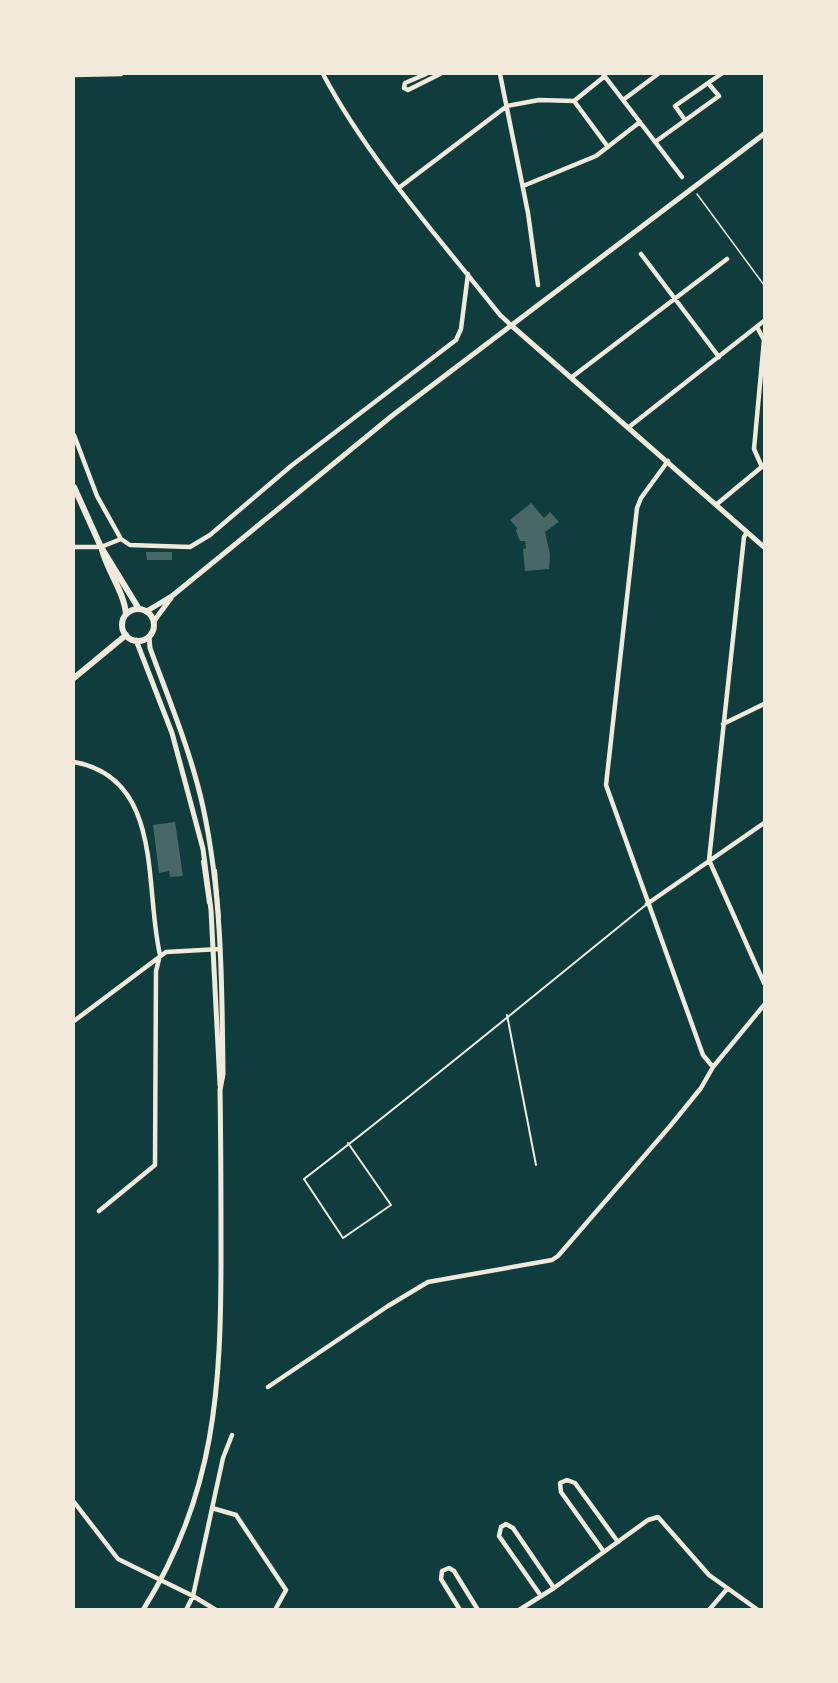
<svg xmlns="http://www.w3.org/2000/svg" width="838" height="1683" viewBox="0 0 838 1683" font-family="Roboto,sans-serif">
	<style>
		.building { fill: #486865 }
		.lines { fill: none; stroke-linecap: round; stroke-linejoin: round }
		.path { stroke: #f1e9da; stroke-width: 1.5 }
		.service { stroke: #f1e9da; stroke-width: 2 }
		.minor { stroke: #f1e9da; stroke-width: 4.5 }
		.tertiary { stroke: #f1e9da; stroke-width: 5 }
		.secondary { stroke: #f1e9da; stroke-width: 6 }
	</style>
	<rect width="100%" height="100%" fill="#0f3d3e"/>
	<path class="building" d="M531,503l13,15 6,-6 9,10 -14,10 5,22 -1,15 -24,2 -2,-22 3,-1 -1,-7h-5l-4,-10 1,-3 -7,-8z
		M146,552h26v8h-25z
		M175,822l8,54 -13,1 -1,-6 -10,2 -6,-48z"/>
	<g class="lines">
		<path class="path" d="M697,194l67,91"/>
		<path class="service" d="M202,861l6,42
			M216,870l4,47
			M507,1015l29,150
			M348,1143l43,62 -48,33 -39,-59c116,-89 229,-183 343,-275"/>
		<path class="minor" d="M323,74c45,85 117,165 177,241l12,11
			M426,74l-21,9 -1,5 4,2 32,-16
			M500,74l28,139 10,72
			M603,74l79,103
			M74,75l47,-1
			M623,100l35,-26
			M574,101l34,46
			M685,120l-10,-14 46,-32
			M655,142l64,-46 -11,-13
			M523,186l73,-30 44,-34
			M400,187l107,-81 32,-6 35,1 31,-25
			M641,254l78,103
			M757,327l7,13 -10,109 8,18
			M572,377l155,-118
			M629,427l135,-106
			M74,435l23,61 24,43 9,6 60,2 20,-12 81,-69 165,-126 5,-11 7,-55
			M668,461l-27,37 -4,10 -31,277 97,270 10,12
			M717,504l47,-39
			M747,532l-3,5 -35,323 55,123
			M74,547h27l20,-8
			M723,724l41,-20
			M74,762c90,16 70,124 86,193l-4,16 -1,194 -56,46
			M647,904l117,-81
			M74,1021l92,-69 54,-3
			M268,1387l120,-81 40,-24 124,-22 6,-4 113,-131 30,-37 12,-21 51,-62
			M74,1502l44,57 75,37 -7,14
			M212,1508l24,7 50,75 -11,20
			M604,1552l-43,-60 -1,-9 7,-3 8,3 43,59
			M541,1596l-42,-60 2,-9 5,-3 7,4 41,60
			M216,1610l-23,-14 30,-138 9,-23
			M460,1610l-19,-31 1,-8 7,-3 5,3 24,39
			M519,1610l35,-22 94,-68 10,-3 51,58 49,35
			M709,1610l18,-21"/>
		<path class="tertiary" d="M512,326l252,221
			M147,611l25,-15 221,-181 371,-281
			M154,621l17,-23
			M136,640l36,93 31,116 8,61 9,175
			M143,1610c73,-116 78,-224 78,-356 0,-55 0,-109 -1,-164l3,-16c-1,-89 -1,-179 -20,-267 -12,-55 -34,-107 -53,-159l-1,-12"/>
		<path class="secondary" d="M74,487l27,60 38,62
			M102,550c6,22 22,42 24,64
			M122 625a16 16 0 1 1 32 0a16 16 0 1 1-32 0Z
			M74,678l52,-43"/>
	</g>
	<rect width="838" height="1683" fill="none" stroke="#f1e9da" stroke-width="150"/>
</svg>
